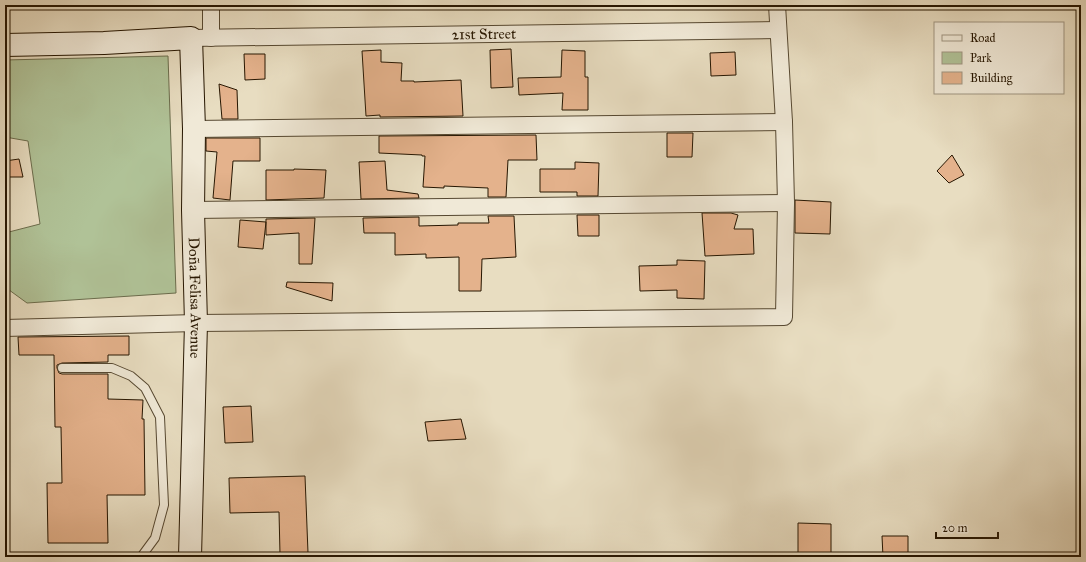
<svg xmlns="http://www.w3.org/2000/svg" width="1086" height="562" viewBox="0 0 1086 562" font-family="'IM FELL Great Primer',serif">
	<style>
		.green { fill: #b0c297; stroke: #6b6c4c }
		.building { fill: #e4b28c; stroke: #261601 }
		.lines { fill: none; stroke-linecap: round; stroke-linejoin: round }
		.lane-casing { stroke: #564831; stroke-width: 10 }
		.street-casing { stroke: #564831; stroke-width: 18 }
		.secondary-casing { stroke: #261601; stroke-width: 24 }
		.lane { stroke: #f0e9d7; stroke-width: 8 }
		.street { stroke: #f0e9d7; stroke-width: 16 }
		.secondary { stroke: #f0e9d7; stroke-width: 22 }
		.labels { text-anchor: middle; stroke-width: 4; stroke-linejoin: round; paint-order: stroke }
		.street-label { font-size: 15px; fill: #261601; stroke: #f0e9d7 }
	</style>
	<rect width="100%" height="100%" fill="#e8ddc1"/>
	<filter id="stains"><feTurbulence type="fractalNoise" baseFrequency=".005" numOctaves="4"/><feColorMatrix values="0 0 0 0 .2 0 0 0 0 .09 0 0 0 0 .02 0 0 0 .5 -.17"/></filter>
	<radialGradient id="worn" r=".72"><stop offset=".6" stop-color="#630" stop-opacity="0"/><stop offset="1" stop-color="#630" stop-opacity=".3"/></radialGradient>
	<path class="green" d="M168,56l8,237 -149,10 -22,-16v-54l35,-9 -12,-83 -23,-4v-77z"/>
	<path class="building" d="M511,49l2,38 -22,1 -1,-38z
		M381,50v12l21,1 -1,18h13v1l47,-2 2,36 -83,1v-2l-14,1 -4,-65z
		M562,50l23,1v26h3v33h-26l1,-17 -44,2 -1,-17 43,-1z
		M735,52l1,23 -25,1 -1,-23z
		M244,54h21v25l-20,1z
		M219,84l18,6 1,29h-16z
		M667,133h26l-1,24h-25z
		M536,135l1,25h-29l-2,37h-18v-9l-44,-2v2l-21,-1 2,-31h-3v-1l-43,-2v-17z
		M206,138h54v23h-27l-3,39 -17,-2 4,-46 -11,-1z
		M952,155l12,20 -15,8 -12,-12z
		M19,159l4,18h-18v-16z
		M385,161l2,29 31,4 1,4 -58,1 -2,-37z
		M575,162l24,1 -1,33h-21v-4h-37v-23h35z
		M294,169l32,1 -2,28 -58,2v-30h28z
		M795,200l36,2 -1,32 -35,-1z
		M702,213h29l7,2 -4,14h19l1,25 -49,2z
		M577,215h22v21h-21z
		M488,216h26l2,41 -34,2 -1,32h-22v-34l-33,1v-4l-31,1v-22h-31l-1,-15 56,-1v9l39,-1v-2h31z
		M315,218l-3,46h-13v-31l-33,2v-16z
		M240,220l26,2 -3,27 -25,-2z
		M677,260l28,1 -1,38 -27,-1v-8l-37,1 -1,-25 38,-1z
		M287,282l46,1 -1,18 -46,-14z
		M129,336v19h-21v7l-46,1 -5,2v3l2,5 3,1h46v25l35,1 -1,19h2l1,76h-38l1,48h-60l-1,-60h15l-1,-56h-6l-1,-72h-35l-1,-18z
		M251,406l2,36 -28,1 -2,-36z
		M461,419l5,20 -38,2 -3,-19z
		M305,476l3,77 -28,1 -1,-42 -49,1 -1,-35z
		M798,523l33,1v33l-33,-1z
		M882,536h26v21h-25z"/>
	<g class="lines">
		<defs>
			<path id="lane" d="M62,368h50l19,8 14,12 15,29 4,88 -9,33 -14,19"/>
			<g id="street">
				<path d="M211,5v33"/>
				<path id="s1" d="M191,38l587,-8"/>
				<path d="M194,129l590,-7"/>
				<path d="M193,210l593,-7"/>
				<path d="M5,328l191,-5 588,-6 2,-114 -2,-81 -7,-117"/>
			</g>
			<g id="secondary">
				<path id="s2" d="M5,45l99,-2 87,-5 3,91 -1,81 3,113 -6,234"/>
			</g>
		</defs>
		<use href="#lane" class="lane-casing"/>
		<use href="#street" class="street-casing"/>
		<use href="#secondary" class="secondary-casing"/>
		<use href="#lane" class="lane"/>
		<use href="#street" class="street"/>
		<use href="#secondary" class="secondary"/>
	</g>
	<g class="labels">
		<g class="street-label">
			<text dy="5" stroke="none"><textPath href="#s1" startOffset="293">21st Street</textPath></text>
			<text dy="5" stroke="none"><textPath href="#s2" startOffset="446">Doña Felisa Avenue</textPath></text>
		</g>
	</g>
	<rect width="1086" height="562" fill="none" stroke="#e8ddc1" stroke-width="20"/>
	<rect x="6" y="6" width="1074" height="550" fill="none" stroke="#261601" stroke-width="2"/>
	<rect x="10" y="10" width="1066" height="542" fill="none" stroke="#261601"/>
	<rect x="934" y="22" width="130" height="72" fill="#f0e9d7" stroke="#9f9581"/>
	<rect x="942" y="35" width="20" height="6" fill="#f0e9d7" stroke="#9f9581"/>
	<text x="970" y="42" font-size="12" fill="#261601">Road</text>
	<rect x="942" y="52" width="20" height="12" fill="#b0c297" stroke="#9f9581"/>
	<text x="970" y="62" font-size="12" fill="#261601">Park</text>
	<rect x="942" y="72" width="20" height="12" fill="#e4b28c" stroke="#9f9581"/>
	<text x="970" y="82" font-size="12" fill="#261601">Building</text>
	<path d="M936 532v6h62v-6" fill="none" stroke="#261601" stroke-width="2"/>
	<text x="942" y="532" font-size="12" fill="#261601" stroke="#f0e9d7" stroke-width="3" paint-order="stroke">20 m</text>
	<rect width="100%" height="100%" filter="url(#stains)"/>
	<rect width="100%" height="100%" fill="url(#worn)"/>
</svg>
